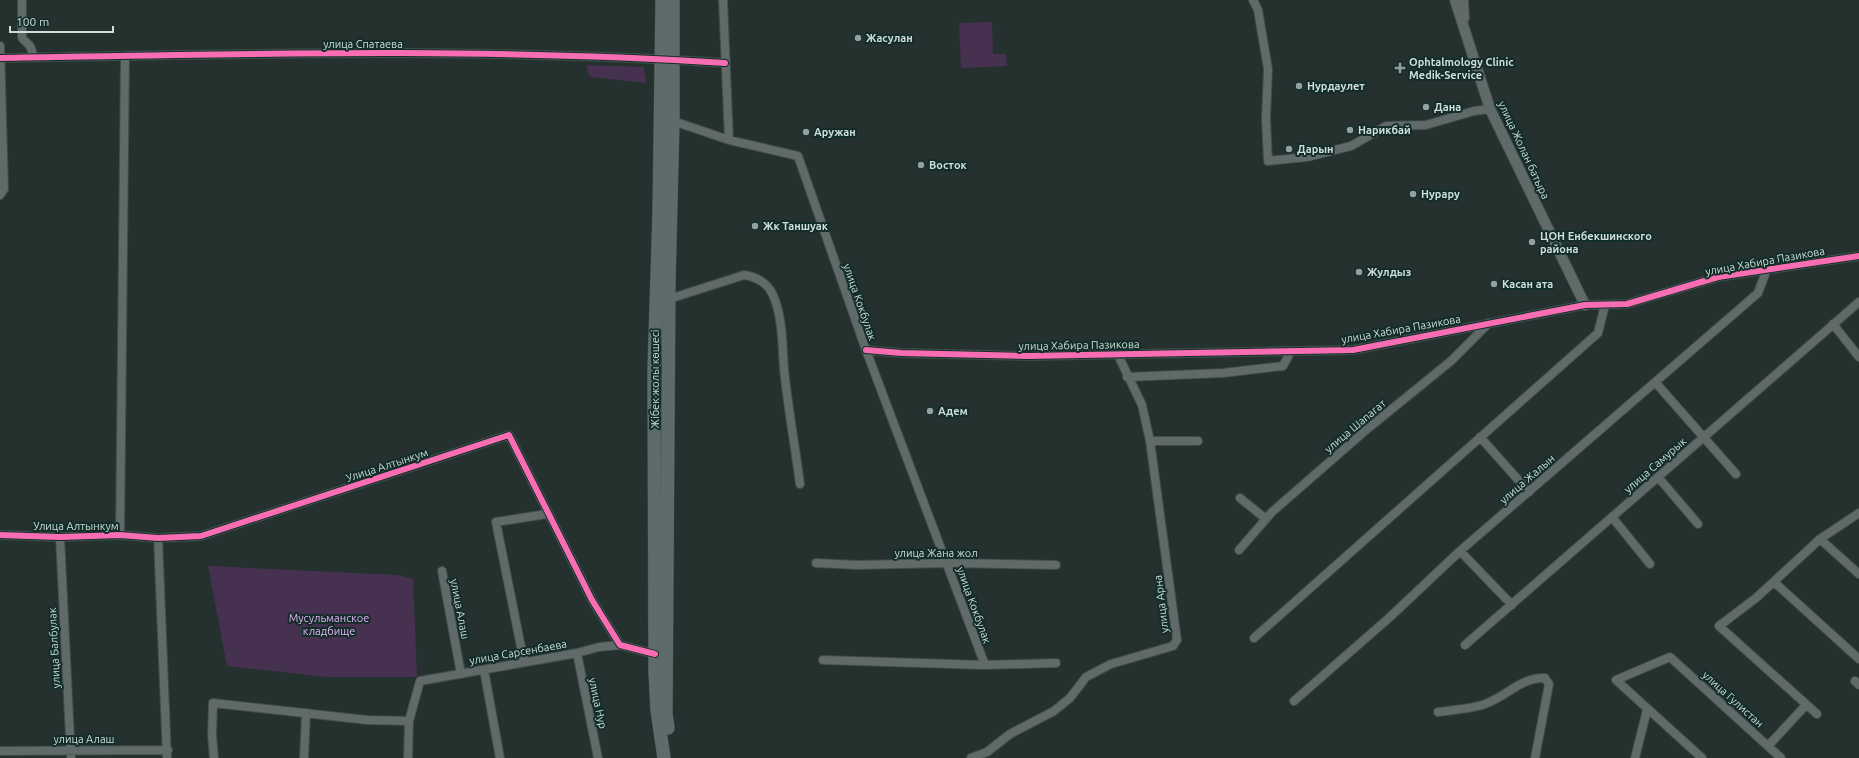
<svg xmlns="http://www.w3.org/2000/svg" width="1859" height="758" viewBox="0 0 1859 758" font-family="Ubuntu,sans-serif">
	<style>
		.green { fill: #473150 }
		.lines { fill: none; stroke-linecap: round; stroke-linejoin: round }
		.minor-casing { stroke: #3f4c49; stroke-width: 10 }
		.tertiary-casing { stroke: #3f4c49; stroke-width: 12 }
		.primary-casing { stroke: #3f4c49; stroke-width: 14 }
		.minor { stroke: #606a68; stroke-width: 8 }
		.tertiary { stroke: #606a68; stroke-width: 10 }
		.primary { stroke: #5d6c6a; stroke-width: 13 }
		.cycleway-casing { stroke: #132d29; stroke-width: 8 }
		.cycleway { stroke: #f96db3; stroke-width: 6 }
		.poi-dot { fill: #92a19e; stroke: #132d29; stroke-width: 1.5 }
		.labels { text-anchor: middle; stroke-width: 4; stroke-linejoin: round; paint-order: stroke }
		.poi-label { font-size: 11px; font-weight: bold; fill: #ceddd9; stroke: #132d29; text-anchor: start }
		.street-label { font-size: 11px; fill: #ceddd9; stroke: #132d29 }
		.park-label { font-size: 11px; fill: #e6b2f7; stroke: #132d29 }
	</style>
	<rect width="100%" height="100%" fill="#24312f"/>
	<path class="green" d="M992,22l1,32h13l1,12 -46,2 -2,-45z
		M586,65l58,2 3,16 -57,-6z
		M208,566l189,9 16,4 4,98h-90l-100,-11z"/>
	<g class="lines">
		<defs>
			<path id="minor" d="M22,0v38l8,8 4,11
				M723,0l6,140
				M1253,0l5,10 10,59 -2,50 2,42 39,-4 44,-11 35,-20 40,-1 48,-14 16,-2
				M0,46l4,143 -4,6
				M0,58c241,-4 484,-11 725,5
				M673,121l56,19 69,16 68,194 119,315
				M669,299l75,-24c13,2 23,7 29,20 10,23 9,49 11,74 4,39 11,77 16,115
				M1833,324l26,33
				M866,350l35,3 127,3 325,-6 232,-45 42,-1 91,-27 141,-21
				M1127,377l96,-4 60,-7 8,-15
				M1655,382l81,92
				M1480,437l49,55
				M1150,441h48
				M1658,477l40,47
				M1240,498l26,21
				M1612,517l38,47
				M0,535l60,2 60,-2 38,3 43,-2 308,-101 83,165 28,45 35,9
				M120,535l5,-479
				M60,537l11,221
				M158,538l9,220
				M1820,539l39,35
				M1239,550l33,-38 94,-82 85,-69 38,-38
				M1460,551l52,54
				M816,563l41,2 91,-2 108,2
				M442,571l19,103
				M1774,582l85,77
				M1254,638l344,-305 7,-28
				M1465,645l394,-343
				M577,653l21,105
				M823,660l162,5 71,-2
				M524,662l-28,-140 51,-8
				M484,670l16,88
				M1855,681l4,4
				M1294,701l96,-84 70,-66 298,-258 9,-24
				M1438,712c14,-2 31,-3 44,-7 22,-6 38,-28 63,-27l4,6 -14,74
				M1817,714l-98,-88 37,-28 64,-59 39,-26
				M1768,746l38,-41
				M0,751l168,-1
				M214,758l-2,-23 1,-32 154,17 42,1
				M304,758l2,-45
				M408,758l1,-37 11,-40 157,-28 22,-6 21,-2
				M971,758l16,-6 23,-18 44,-23 16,-13 16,-21 25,-13 62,-18 4,-6 -27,-199 -8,-36 -24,-50
				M1635,758l12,-48
				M1702,758l-86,-78 54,-23 111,101"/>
			<path id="tertiary" d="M1455,0l35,109 95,196
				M1463,0l1,18"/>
			<path id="primary" d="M662,0l-3,213 -5,157 1,302 2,38 7,48
				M668,728l-2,-14 3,-432 4,-161v-121"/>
		</defs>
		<use href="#minor" class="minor-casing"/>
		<use href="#tertiary" class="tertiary-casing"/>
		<use href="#primary" class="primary-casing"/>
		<use href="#minor" class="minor"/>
		<use href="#tertiary" class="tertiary"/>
		<use href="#primary" class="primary"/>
		<defs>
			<path id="cycleway" d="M0,58c241,-4 484,-11 725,5
				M866,350l35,3 127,3 325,-6 232,-45 42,-1 91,-27 141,-21
				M0,535l60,2 60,-2 38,3 43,-2 308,-101 83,165 28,45 35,9"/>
		</defs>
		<use href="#cycleway" class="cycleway-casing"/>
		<use href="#cycleway" class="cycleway"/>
	</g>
	<g class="poi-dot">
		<circle cx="858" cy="38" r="4"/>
		<path d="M1398 62h4v4h4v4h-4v4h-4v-4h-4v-4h4z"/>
		<circle cx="1299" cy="86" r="4"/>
		<circle cx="1426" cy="107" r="4"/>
		<circle cx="1350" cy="130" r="4"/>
		<circle cx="806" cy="132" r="4"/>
		<circle cx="1289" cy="149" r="4"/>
		<circle cx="921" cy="165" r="4"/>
		<circle cx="1413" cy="194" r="4"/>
		<circle cx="755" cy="226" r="4"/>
		<circle cx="1532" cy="242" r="4"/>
		<circle cx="1359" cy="272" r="4"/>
		<circle cx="1494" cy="284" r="4"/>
		<circle cx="930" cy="411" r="4"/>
	</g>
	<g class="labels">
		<g class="poi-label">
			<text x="866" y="42">Жасулан</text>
			<text x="1409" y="66">Ophtalmology Clinic<tspan x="1409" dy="13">Medik-Service</tspan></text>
			<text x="1307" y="90">Нурдаулет</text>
			<text x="1434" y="111">Дана</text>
			<text x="1358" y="134">Нарикбай</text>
			<text x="814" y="136">Аружан</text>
			<text x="1297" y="153">Дарын</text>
			<text x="929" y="169">Восток</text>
			<text x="1421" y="198">Нурару</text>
			<text x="763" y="230">Жк Таншуак</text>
			<text x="1540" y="240">ЦОН Енбекшинского<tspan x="1540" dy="13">района</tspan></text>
			<text x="1367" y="276">Жулдыз</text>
			<text x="1502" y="288">Касан ата</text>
			<text x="938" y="415">Адем</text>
		</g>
		<g class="street-label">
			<text x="363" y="48">улица Спатаева</text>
			<text transform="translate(1524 150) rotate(65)" y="4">улица Жолан батыра</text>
			<text transform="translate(1765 261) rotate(-10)" y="4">улица Хабира Пазикова</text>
			<text transform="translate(860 302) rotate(71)" y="4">улица Кокбулак</text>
			<text transform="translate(1401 329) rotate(-10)" y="4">улица Хабира Пазикова</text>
			<text transform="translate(1079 345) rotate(-1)" y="4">улица Хабира Пазикова</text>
			<text transform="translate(655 379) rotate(-90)" y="4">Жібек жолы көшесі</text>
			<text transform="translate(1355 426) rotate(-40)" y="4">улица Шапагат</text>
			<text transform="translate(387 465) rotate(-18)" y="4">Улица Алтынкум</text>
			<text transform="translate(1655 465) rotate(-41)" y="4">улица Самурык</text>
			<text transform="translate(1527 479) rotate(-41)" y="4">улица Жалын</text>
			<text x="76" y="530">Улица Алтынкум</text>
			<text x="936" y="557">улица Жана жол</text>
			<text transform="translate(1161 604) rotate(-97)" y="4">улица Арна</text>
			<text transform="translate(974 605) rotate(70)" y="4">улица Кокбулак</text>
			<text transform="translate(460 609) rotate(79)" y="4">улица Алаш</text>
			<text transform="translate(54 648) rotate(-93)" y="4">улица Балбулак</text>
			<text transform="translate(518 652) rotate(-10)" y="4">улица Сарсенбаева</text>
			<text transform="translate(1733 699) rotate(42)" y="4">улица Гулистан</text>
			<text transform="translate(598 703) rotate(78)" y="4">улица Нур</text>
			<text x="84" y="743">улица Алаш</text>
		</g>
		<g class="park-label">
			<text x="329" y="622">Мусульманское<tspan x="329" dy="13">кладбище</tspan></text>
		</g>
	</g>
	<path d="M10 26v6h103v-6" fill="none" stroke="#ceddd9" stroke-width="2"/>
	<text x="16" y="26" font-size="12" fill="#ceddd9" stroke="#132d29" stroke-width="3" paint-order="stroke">100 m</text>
</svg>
